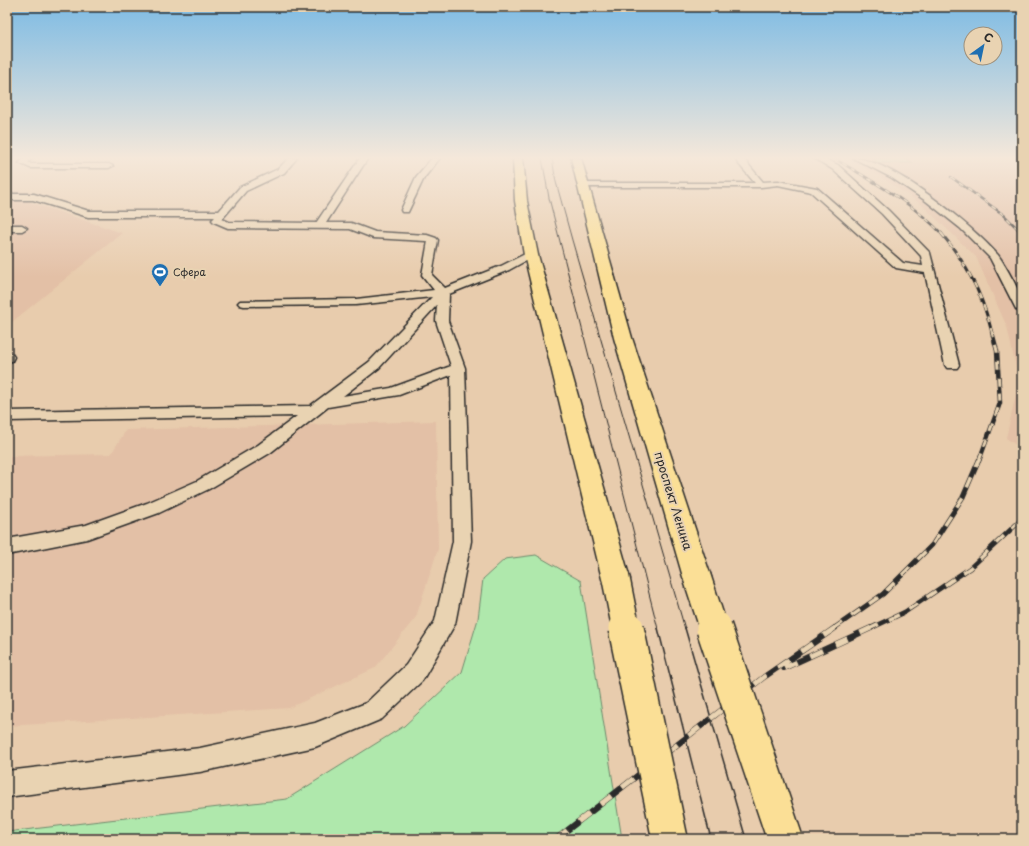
<svg xmlns="http://www.w3.org/2000/svg" width="1029" height="846" viewBox="0 0 1029 846" font-family="'Playpen Sans',sans-serif">
	<style>
		.built { fill: #e3c0a6 }
		.green { fill: #afe8ac; stroke: #6d8a6c }
		.lines { fill: none; stroke-linecap: round; stroke-linejoin: round }
		.service-casing { stroke: #2b2b2b; stroke-width: 3 }
		.primary-casing { stroke: #2b2b2b; stroke-width: 3 }
		.service { fill: #e9d3b2; fill-rule: evenodd }
		.primary { fill: #fbdf96; fill-rule: evenodd }
		.tram-far1 { stroke: #2b2b2b; stroke-width: 1 }
		.tram { stroke: #2b2b2b; stroke-width: 1.5 }
		.rail-far4-casing { stroke: #2b2b2b; stroke-width: 2.5 }
		.rail-far3-casing { stroke: #2b2b2b; stroke-width: 3 }
		.rail-far2-casing { stroke: #2b2b2b; stroke-width: 4.5 }
		.rail-far1-casing { stroke: #2b2b2b; stroke-width: 5 }
		.rail-casing { stroke: #2b2b2b; stroke-width: 6 }
		.rail-far4 { stroke: #e9d3b2; stroke-width: 1.5; stroke-dasharray: 5; stroke-linecap: butt }
		.rail-far3 { stroke: #e9d3b2; stroke-width: 2; stroke-dasharray: 6; stroke-linecap: butt }
		.rail-far2 { stroke: #e9d3b2; stroke-width: 3; stroke-dasharray: 8; stroke-linecap: butt }
		.rail-far1 { stroke: #e9d3b2; stroke-width: 3.5; stroke-dasharray: 11; stroke-linecap: butt }
		.rail { stroke: #e9d3b2; stroke-width: 5; stroke-dasharray: 14; stroke-linecap: butt }
		.primary-bridge-far1-casing { stroke: #2b2b2b; stroke-width: 30; stroke-linecap: butt }
		.primary-bridge-casing { stroke: #2b2b2b; stroke-width: 38; stroke-linecap: butt }
		.primary-bridge-far1 { stroke: #fbdf96; stroke-width: 27 }
		.primary-bridge { stroke: #fbdf96; stroke-width: 35 }
		.labels { text-anchor: middle; stroke-width: 4; stroke-linejoin: round; paint-order: stroke }
		.far-poi-label { font-size: 10px; fill: #2b2b2b; stroke: #e9d3b2; text-anchor: start }
		.street-label { font-size: 12px; fill: #2b2b2b; stroke: #e9d3b2 }
	</style>
	<rect width="100%" height="100%" fill="#e8ccad"/>
	<filter id="ink" filterUnits="userSpaceOnUse"><feTurbulence type="fractalNoise" baseFrequency=".025" numOctaves="2"/><feDisplacementMap in="SourceGraphic" scale="8" xChannelSelector="R" yChannelSelector="G"/><feConvolveMatrix kernelMatrix="1 2 1 2 8 2 1 2 1" color-interpolation-filters="sRGB"/></filter>
	<g filter="url(#ink)">
		<path class="built" d="M847,158h175v291l-16,-11 13,-57 -12,-54 -31,-70 -55,-53 -37,-25z
			M7,201h20l95,32 -115,93z
			M436,421l2,128 -22,68 -41,51 -86,40 -282,18v-270l104,-2 15,-24z"/>
		<path class="green" d="M872,158h33l8,5h-34z
			M536,555l45,26 41,258h-615v-7l280,-33 117,-73 58,-54 16,-53 5,-40 22,-20z"/>
		<g class="lines">
			<defs>
				<path id="service" d="M24,158h9l-5,4 3,2h78l4,2 -4,2h-79l-11,-5z
					M289,158h8l-13,15 -38,18 -24,28 7,3 87,1 44,-65h8l-42,65h25l24,9 52,3 9,3 2,2 -6,35 13,13 56,-22 26,-13 4,-1 5,3 -27,15 -60,24 -1,27 17,47 6,173 -16,83 -33,57 -40,38 -67,28 -115,25 -193,25v-26l193,-23 115,-25 51,-20 40,-38 29,-44 18,-80 -2,-166 -52,20 -71,12 -58,46 -61,36 -50,24 -72,26 -80,16v-16l79,-14 61,-22 50,-22 61,-36 39,-29 -290,5v-10l303,-5 59,-44 63,-65 -76,8 -112,1 -4,-1 -2,-2 2,-2 116,-2 78,-9 -12,-15 6,-34h-2l-53,-3 -23,-9 -122,-1 -14,-6 -2,-2 3,-3h-127l-55,-17h-26v-6h27l55,17h130l21,-24 38,-18zM437,305l-1,16 15,45 -60,22 -48,8 36,-28z
					M432,158h8l-16,20 -16,34h-6l-1,-2 15,-33z
					M737,158h6l20,24 15,-1 39,7 86,75 20,3 -2,-10 -39,-42 -50,-45 -18,-11h10l14,7 50,45 42,43 29,112 -2,3h-10l-2,-3 -20,-92 -29,-5 -85,-76 -33,-7 -17,2h-177l-4,-2 4,-2h171l-18,-21z
					M853,158c37,0 121,69 145,97 6,8 20,33 23,42 2,5 1,11 1,16l-4,-2 -2,-2 -26,-51 -30,-30 -34,-27 -34,-23z
					M7,225h15l5,3 -5,3h-15z
					M7,353l5,1 2,3 -2,4 -5,1z"/>
				<path id="primary" d="M513,158h10l4,43 11,54 92,324 -4,9 -10,3 -10,-3 -4,-9 -78,-324 -9,-54z
					M571,158h10l51,180 79,239 -4,9 -10,3 -10,-3 -4,-9 -69,-239z"/>
			</defs>
			<use href="#service" class="service-casing"/>
			<use href="#primary" class="primary-casing"/>
			<use href="#service" class="service"/>
			<use href="#primary" class="primary"/>
			<path class="tram-far1" d="M542,158l7,40 109,431
				M552,158l4,24 16,58 113,389"/>
			<path class="tram" d="M658,628l53,211
				M685,628l61,211"/>
			<defs>
				<path id="rail-far4" d="M834,158c37,23 78,44 108,76
					M951,177l53,38 18,18"/>
				<path id="rail-far3" d="M941,233c25,29 42,63 51,100"/>
				<path id="rail-far2" d="M979,461l21,-58 -3,-52 -5,-19"/>
				<path id="rail-far1" d="M833,629l50,-35 49,-49 31,-48 16,-37
					M869,629l36,-17 65,-44 52,-49"/>
				<path id="rail" d="M784,668l87,-40
					M556,839l208,-162 71,-49"/>
			</defs>
			<use href="#rail-far4" class="rail-far4-casing"/>
			<use href="#rail-far3" class="rail-far3-casing"/>
			<use href="#rail-far2" class="rail-far2-casing"/>
			<use href="#rail-far1" class="rail-far1-casing"/>
			<use href="#rail" class="rail-casing"/>
			<use href="#rail-far4" class="rail-far4"/>
			<use href="#rail-far3" class="rail-far3"/>
			<use href="#rail-far2" class="rail-far2"/>
			<use href="#rail-far1" class="rail-far1"/>
			<use href="#rail" class="rail"/>
			<defs>
				<path id="primary-bridge-far1" d="M697,577l17,52
					M616,579l10,50"/>
				<path id="primary-bridge" d="M626,628l44,211
					M714,628l71,211"/>
			</defs>
			<use href="#primary-bridge-far1" class="primary-bridge-far1-casing"/>
			<use href="#primary-bridge" class="primary-bridge-casing"/>
			<use href="#primary-bridge-far1" class="primary-bridge-far1"/>
			<use href="#primary-bridge" class="primary-bridge"/>
		</g>
	</g>
	<linearGradient id="sky" x2="0" y2="1"><stop stop-color="#7dbbe4"/><stop offset="0.57" stop-color="#f5e8da"/><stop offset="1" stop-color="#f5e8da" stop-opacity="0"/></linearGradient>
	<rect width="1029" height="277" fill="url(#sky)"/>
	<defs>
		<symbol id="stadium-pin" viewBox="-11 -11 22 30"><path d="M0 17L-7.5 6A9.5 9.5 0 1 1 7.5 6Z" fill="#1f6fb2" stroke="#e9d3b2"/><path d="M0-5a6.5 5 0 1 0 0 10a6.5 5 0 1 0 0-10ZM-3.5-1.8h7v3.6h-7Z" fill="#fff"/></symbol>
	</defs>
	<g fill-rule="evenodd">
		<use href="#stadium-pin" x="150" y="262" width="20" height="27"/>
	</g>
	<g class="labels">
		<g class="far-poi-label">
			<text x="173" y="276">Сфера</text>
		</g>
		<g class="street-label">
			<text transform="translate(673 501) rotate(73)" y="4">проспект Ленина</text>
		</g>
	</g>
	<rect width="1029" height="846" fill="none" stroke="#e9d3b2" stroke-width="24"/>
	<rect x="12" y="12" width="1005" height="822" fill="none" stroke="#2b2b2b" stroke-width="1.5" filter="url(#ink)"/>
	<g transform="translate(983 46) rotate(33)"><circle r="19" fill="#e9d3b2" stroke="#9d907c"/>
	<path d="M0-3L7 15L0 10L-7 15Z" fill="#1f6fb2"/>
	<text y="-6" font-size="11" font-weight="bold" text-anchor="middle" fill="#2b2b2b">С</text>
	</g>
</svg>
